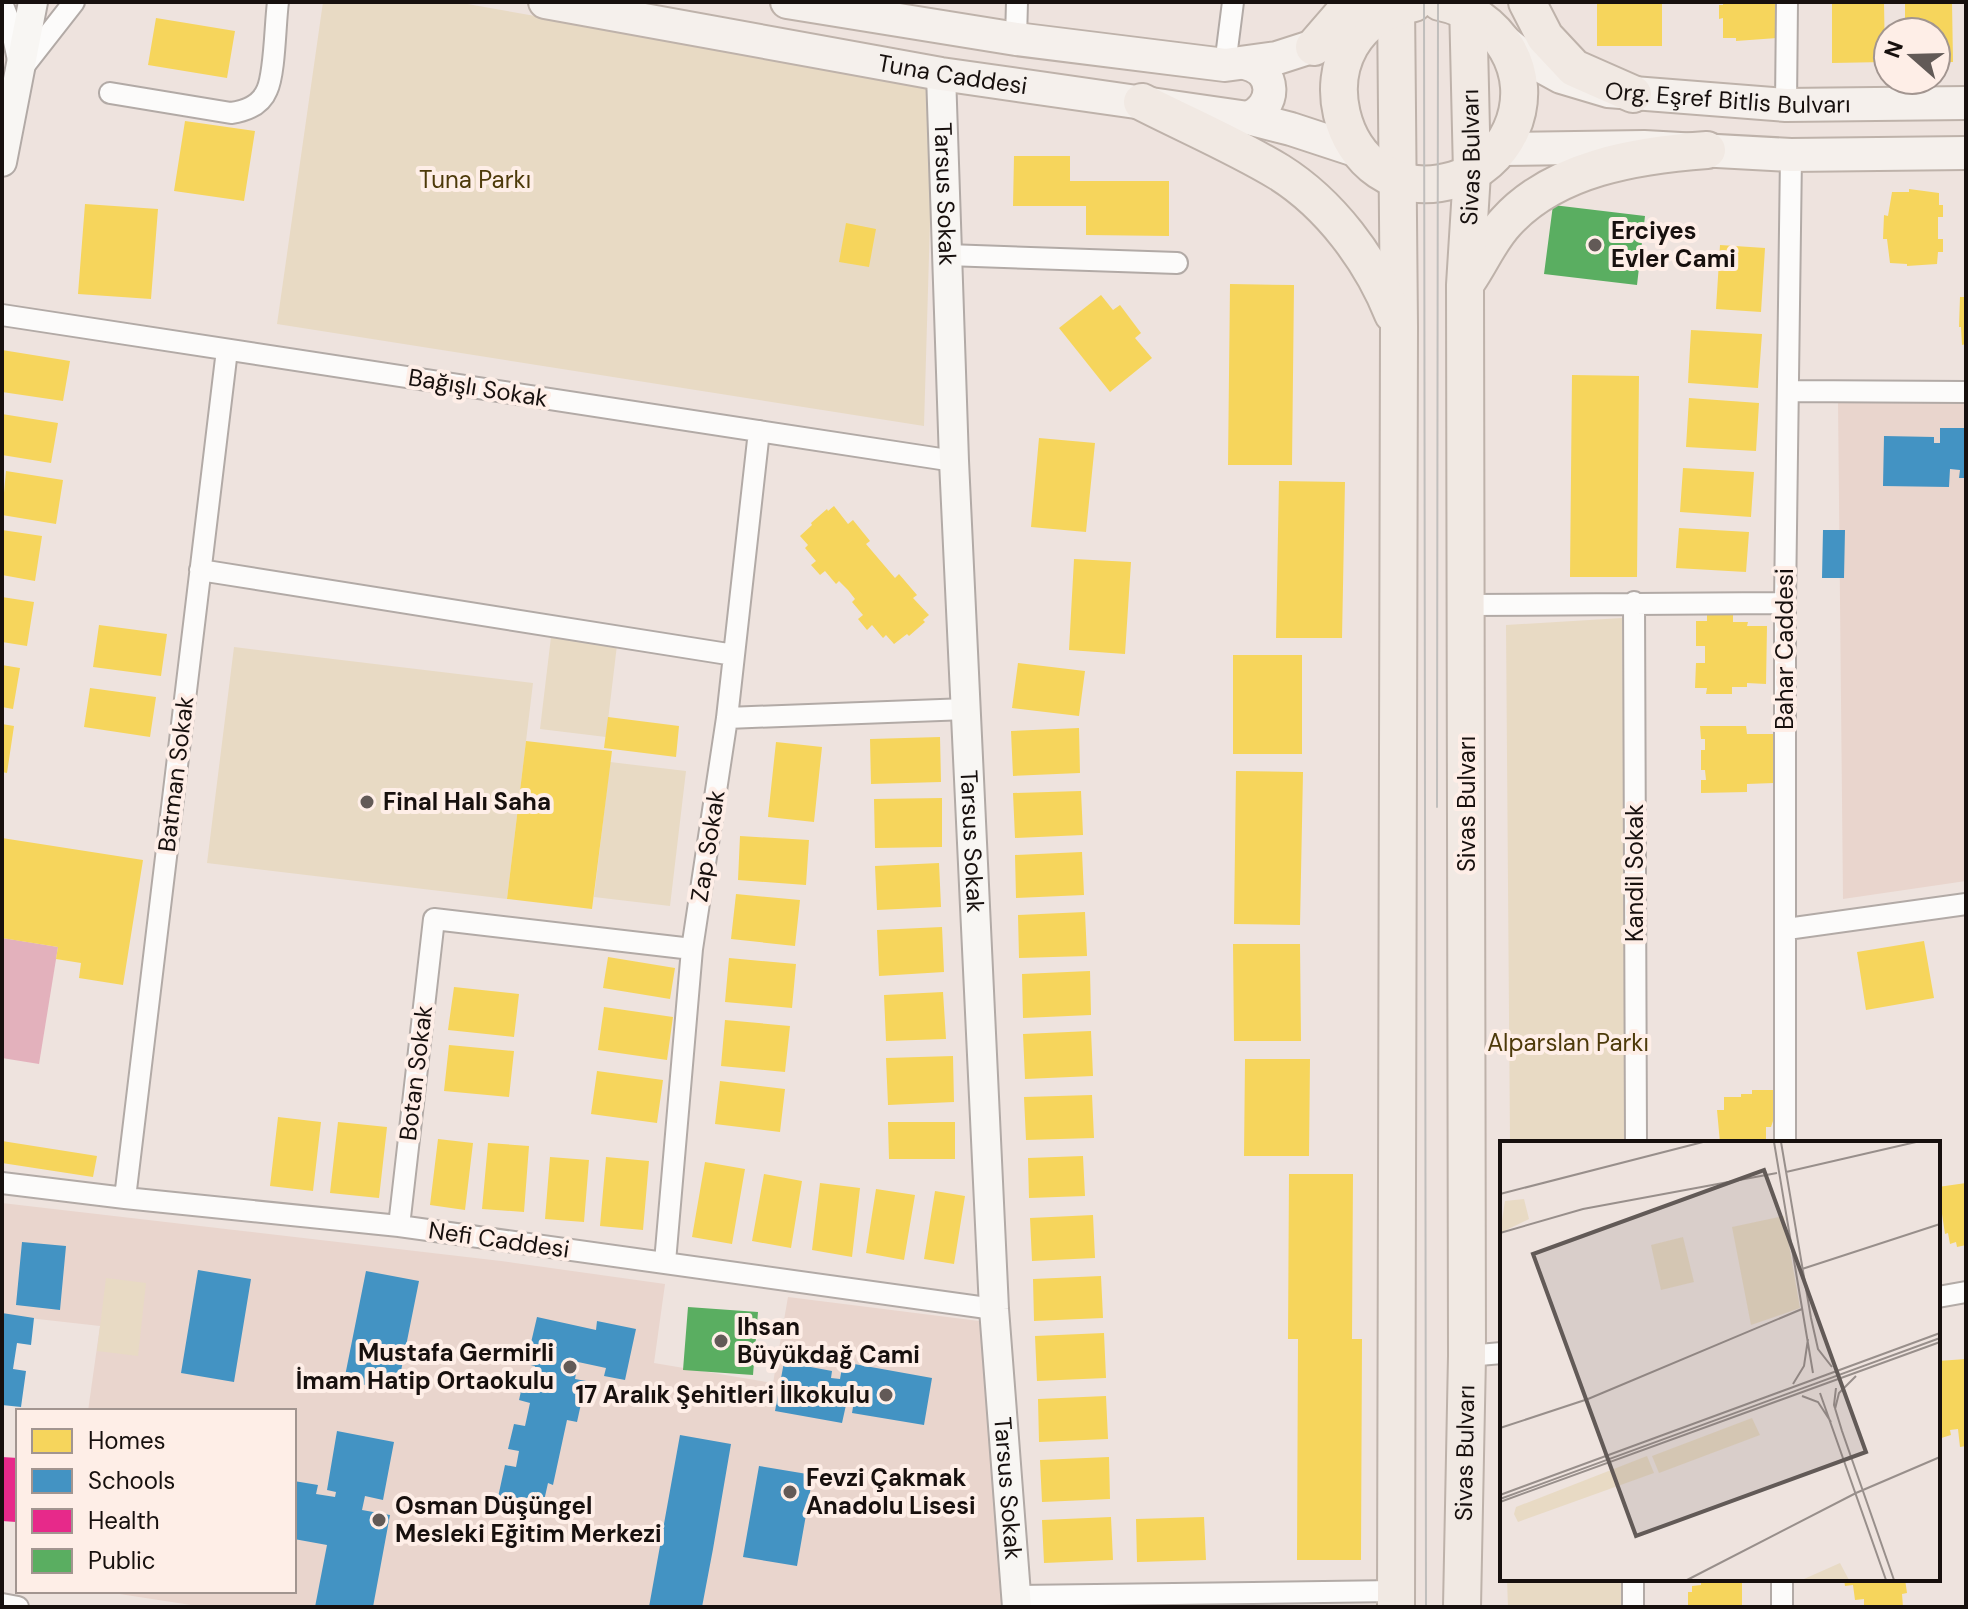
<svg xmlns="http://www.w3.org/2000/svg" width="1968" height="1609" viewBox="0 0 1968 1609" font-family="'DM Sans',sans-serif">
	<style>
		.built { fill: #e9d5cd }
		.green { fill: #e8dac4 }
		.water { fill: #e3b1bc }
		.homes { fill: #f6d55c }
		.schools { fill: #4393c3 }
		.health { fill: #e7298a }
		.public { fill: #5aae61 }
		.lines { fill: none; stroke-linecap: round; stroke-linejoin: round }
		.street-casing { stroke: #b2aaa6; stroke-width: 24 }
		.secondary-casing { stroke: #b2aaa6; stroke-width: 32 }
		.primary-casing { stroke: #beb2aa; stroke-width: 36 }
		.highway-casing { stroke: #beb2aa; stroke-width: 40 }
		.street { stroke: #fcfbfa; stroke-width: 20 }
		.secondary { stroke: #f8f6f3; stroke-width: 28 }
		.primary { stroke: #f5f0ec; stroke-width: 32 }
		.highway { stroke: #f1e9e3; stroke-width: 36 }
		.tram { stroke: #c0bebc; stroke-width: 2 }
		.poi-dot { fill: #625a57; stroke: #feeee7; stroke-width: 3 }
		.labels { text-anchor: middle; stroke-width: 8; stroke-linejoin: round; paint-order: stroke }
		.street-label { font-size: 24px; fill: #17100e; stroke: #feeee7 }
		.park-label { font-size: 24px; fill: #4d3a0a; stroke: #feeee7 }
		.poi-label { font-size: 24px; font-weight: bold; fill: #17100e; stroke: #feeee7; text-anchor: start }
		.inset-road { fill: none; stroke: #988f8b; stroke-width: 2 }
		.view { fill: #625a57; fill-opacity: 0.15; stroke: #625a57; stroke-width: 4 }
		.inset-edge { fill: none; stroke: #17100e; stroke-width: 4 }
	</style>
	<rect width="100%" height="100%" fill="#eee3de"/>
	<path class="built" d="M1966,399v482l-123,18 -5,-498z
		M2,1203l499,58 164,23 -11,79 119,20 15,-86 207,26 18,284h-809l-104,-16h194v-180h-206l12,-85 -98,-11z"/>
	<path class="green" d="M323,2h133l478,84 -10,340 -647,-102z
		M1622,618l7,525h-119l-4,-518z
		M551,637l66,8 -11,92 -66,-8z
		M234,647l299,36 -26,216 -300,-36z
		M610,762l76,9 -16,135 -76,-9z
		M106,1278l40,5 -8,73 -41,-5z
		M1507,1579h114v28h-113z"/>
	<path class="water" d="M3,938l55,9 -19,117 -37,-6z"/>
	<path class="homes" d="M1597,2h65v44h-65z
		M1723,2h54v3h4l-4,33 -41,3v-3h-13v-20l-4,1v-14h4z
		M1832,2h52l1,60 -53,1z
		M1905,2h47l1,60h-17v-30h-31z
		M156,18l79,13 -8,47 -79,-13z
		M185,121l70,10 -11,70 -70,-10z
		M1014,156h56v25h99v55l-83,-1v-29h-73z
		M1909,189l30,4v12h4v12h-5v22h5v13h-5l-1,12 -30,2v-2l-17,-1 -3,-24h-4l1,-24 4,1 4,-24h17z
		M85,204l73,5 -7,90 -73,-5z
		M846,223l30,6 -7,38 -30,-5z
		M1720,245l45,3 -4,64 -45,-3z
		M1230,284l64,1 -2,180h-64z
		M1101,295l12,15 7,-5 21,28 -6,5 17,20 -42,34 -51,-64z
		M1960,297h6v47l-4,1 -1,-18h-2z
		M1691,330l71,4 -4,54 -70,-5z
		M2,350l68,11 -7,40 -61,-9z
		M1572,375l67,1 -2,201h-67z
		M1689,398l70,5 -3,48 -70,-4z
		M2,414l56,9 -7,40 -49,-8z
		M1039,438l56,5 -9,89 -55,-5z
		M1683,468l71,4 -3,45 -71,-5z
		M6,471l57,9 -7,44 -54,-9z
		M1279,481l66,1 -3,156h-66z
		M834,506l14,18 5,-4 17,21 -4,3 29,34 4,-4 18,21 -4,3 16,17 -6,5 2,2 -16,14 -2,-2 -13,10 -8,-9 -3,3 -11,-13 -5,5 -9,-11 5,-4 -11,-13 3,-3 -7,-9 -9,-9 -3,3 -11,-13 -5,4 -9,-10 5,-4 -11,-13 3,-3 -8,-9 12,-11 -1,-2 16,-14 1,2z
		M1679,528l70,4 -3,40 -70,-4z
		M2,530l40,6 -7,45 -33,-6z
		M1074,559l57,3 -6,92 -56,-4z
		M2,597l32,5 -7,44 -25,-4z
		M1707,615h26v7h15l-1,4h20l-1,58 -19,-1v4h-15v7h-26l1,-6h-12l1,-25h9v-17h-9v-25h11z
		M99,625l68,9 -6,42 -68,-9z
		M1233,655h69v99h-69z
		M1018,663l67,8 -6,45 -67,-8z
		M2,665l18,3 -7,41 -11,-2z
		M90,688l66,9 -6,40 -66,-10z
		M608,717l71,9 -3,31 -72,-9z
		M2,724l12,2 -7,47 -5,-1z
		M1700,726h46l1,8h27v49l-27,1v8l-46,1v-13h5l-1,-10h-4v-20h4v-11h-4z
		M1079,728l1,45 -67,3 -2,-45z
		M940,737l1,45 -70,2 -1,-45z
		M526,741l86,10 -20,158 -85,-10z
		M776,742l46,5 -8,75 -46,-5z
		M1236,771l67,1 -3,153 -66,-1z
		M1081,791l2,44 -68,3 -2,-45z
		M942,798v49l-67,1 -1,-49z
		M740,836l69,4 -3,45 -68,-5z
		M2,838l141,22 -20,125 -44,-7 2,-15 -25,-4 2,-12 -56,-9z
		M1082,852l2,43 -68,3 -1,-43z
		M939,863l2,44 -64,3 -2,-44z
		M736,894l64,6 -5,46 -64,-7z
		M1085,912l2,44 -68,2 -1,-43z
		M942,927l2,45 -65,4 -2,-46z
		M1924,941l10,57 -68,12 -9,-58z
		M1233,944h67l1,97h-67z
		M608,957l67,11 -5,31 -67,-11z
		M729,958l67,6 -4,44 -67,-6z
		M1090,971l1,44 -68,3 -1,-44z
		M454,987l65,7 -5,43 -66,-7z
		M943,992l3,47 -60,2 -2,-46z
		M604,1007l69,10 -6,43 -69,-10z
		M725,1020l65,6 -5,46 -64,-6z
		M1091,1031l2,45 -68,3 -2,-45z
		M449,1045l65,6 -5,46 -65,-6z
		M953,1056l1,46 -66,3 -2,-47z
		M1245,1059h65l-1,97h-65z
		M597,1071l66,9 -6,43 -66,-9z
		M720,1081l65,8 -5,43 -65,-8z
		M1752,1090h21v31l-2,6h-5v16h-46l-3,-33h7v-13h17v-3h11z
		M1092,1095l2,43 -68,2 -2,-43z
		M278,1117l43,5 -8,69 -43,-5z
		M338,1122l49,5 -8,71 -49,-5z
		M888,1122h67v37h-66z
		M438,1139l35,4 -8,67 -35,-5z
		M2,1141l95,15 -4,21 -91,-14z
		M488,1143l41,3 -5,66 -42,-3z
		M1083,1156l2,40 -56,2 -1,-40z
		M550,1157l39,3 -5,62 -39,-3z
		M606,1157l43,4 -6,69 -43,-4z
		M705,1162l40,7 -13,75 -40,-7z
		M764,1174l38,7 -11,67 -39,-7z
		M1289,1174h64l-1,165h10l-1,221h-64l1,-221h-10z
		M820,1183l40,5 -8,69 -40,-7z
		M1966,1183v62l-9,2 -1,-5 -6,2 -2,-11 -3,1 -7,-47z
		M876,1189l39,6 -11,65 -38,-7z
		M935,1191l30,5 -11,68 -30,-5z
		M1093,1215l2,43 -63,3 -2,-43z
		M1101,1276l2,42 -69,3 -1,-42z
		M1104,1333l2,45 -69,3 -2,-45z
		M1966,1359v87l-6,1 -2,-18 -8,1 1,5 -13,4v-78z
		M1106,1396l2,43 -69,3 -1,-43z
		M1109,1457l1,42 -68,3 -2,-42z
		M1111,1517l2,43 -69,3 -2,-43z
		M1204,1517l2,43 -69,2 -1,-43z
		M1701,1579l41,2v26h-54v-15h4v-6l9,-1z
		M1844,1579h61l2,14 -5,1 1,13h-39v-8l-9,1 -2,-15 -8,1z"/>
	<path class="schools" d="M1940,428h26v50h-7l1,-8 -10,-1 -1,18 -66,-1 1,-50 50,1v6h6z
		M1823,530h22l-1,48h-22z
		M22,1242l44,4 -6,64 -44,-5z
		M198,1270l53,9 -17,103 -53,-9z
		M366,1271l53,10 -22,110 -53,-10z
		M2,1313l32,5 -3,27 -14,-2 -4,26 13,2 -5,36 -19,-2z
		M537,1317l59,13 1,-9 39,8 -11,51 -21,-4 2,-8 -28,-6 -3,17 11,2 -9,41 -10,-2 -14,65 -5,-2 -6,27 -20,-4 -2,10 -25,-5 10,-46 11,2 3,-16 -11,-2 6,-25 11,2 5,-23 -11,-3 5,-22 8,2 3,-14 -9,-2z
		M784,1362l48,9 -1,7 9,1 3,-17 89,16 -8,47 -72,-12 1,-6 -7,-2 -4,18 -67,-12z
		M337,1431l57,11 -11,58 -18,-4 -3,14 28,5 -17,92h-58l12,-62 -33,-6v-58l24,4 -2,9 19,3 1,-5 -9,-2z
		M680,1435l51,9 -18,105 -11,58h-53z
		M759,1466l54,9 -16,91 -54,-9z"/>
	<path class="health" d="M2,1457l16,1 -2,64 -14,-1z"/>
	<path class="public" d="M1553,205l92,11 -8,69 -93,-11z
		M688,1307l70,5 -5,63 -70,-5z"/>
	<g class="lines">
		<defs>
			<path id="street" d="M2,3l8,20 8,37
				M1016,39l1,-37
				M1225,65l8,-63
				M24,66l50,-64
				M110,93l121,20c14,-2 30,-8 36,-23 8,-17 8,-66 11,-88
				M1786,105l1,-103
				M947,255l230,8
				M2,315l952,146
				M1788,391l178,1
				M200,570l534,85
				M1634,602l2,541
				M1467,605l318,-2
				M727,718l240,-9
				M1787,929l179,-25
				M1785,1143v-540l6,-448
				M2,1183l123,15 274,28 595,83
				M125,1198l102,-848
				M399,1226l35,-307 258,30
				M665,1262l27,-313 35,-231 32,-287
				M1938,1297l28,-5
				M1467,1356l35,-3
				M1017,1596l379,-5
				M2,1604l16,3
				M1633,1607v-28
				M1782,1607v-28"/>
			<g id="secondary">
				<path id="s1" d="M941,74l13,387 40,848 23,298"/>
				<path d="M2,162l31,-160"/>
			</g>
			<g id="primary">
				<path id="s2" d="M545,2l396,72 307,44 43,11 67,22"/>
				<path d="M787,2l229,37 209,26 52,-7 59,-19"/>
				<path id="s3" d="M1503,40l18,15 40,22 47,14 178,14 180,-2"/>
				<path d="M1245,63c32,7 32,44 3,55"/>
				<path d="M1499,149l145,-2 147,8 175,-2"/>
			</g>
			<g id="highway">
				<path d="M1396,2l3,325 -3,1280"/>
				<path d="M1527,2l18,35 29,31 59,26"/>
				<path d="M1414,3c-126,24 -80,212 40,177 25,-7 46,-26 57,-50 26,-58 -13,-116 -71,-128"/>
				<path d="M1314,47l39,-45"/>
				<path d="M1142,102c45,23 94,44 137,70 51,32 92,87 114,142"/>
				<path d="M1468,280c13,-19 22,-41 38,-58 49,-54 131,-67 201,-72"/>
				<path id="s4" d="M1462,1607l5,-251 -2,-1071 7,-112 -4,-171"/>
			</g>
		</defs>
		<use href="#street" class="street-casing"/>
		<use href="#secondary" class="secondary-casing"/>
		<use href="#primary" class="primary-casing"/>
		<use href="#highway" class="highway-casing"/>
		<use href="#street" class="street"/>
		<use href="#secondary" class="secondary"/>
		<use href="#primary" class="primary"/>
		<use href="#highway" class="highway"/>
		<path class="tram" d="M1424,2l2,1605
			M1437,807l1,-805"/>
	</g>
	<g class="poi-dot">
		<circle cx="1595" cy="245" r="8"/>
		<circle cx="367" cy="802" r="8"/>
		<circle cx="721" cy="1341" r="8"/>
		<circle cx="570" cy="1367" r="8"/>
		<circle cx="886" cy="1395" r="8"/>
		<circle cx="790" cy="1492" r="8"/>
		<circle cx="379" cy="1520" r="8"/>
	</g>
	<g class="labels">
		<g class="street-label">
			<text dy="8" stroke="none"><textPath href="#s2" startOffset="414">Tuna Caddesi</textPath></text>
			<text dy="8" stroke="none"><textPath href="#s3" startOffset="238">Org. Eşref Bitlis Bulvarı</textPath></text>
			<text dy="8" stroke="none"><textPath href="#s4" startOffset="1450">Sivas Bulvarı</textPath></text>
			<text dy="8" stroke="none"><textPath href="#s1" startOffset="120">Tarsus Sokak</textPath></text>
			<text transform="translate(478 388) rotate(9)" y="8">Bağışlı Sokak</text>
			<text transform="translate(1785 649) rotate(-90)" y="8">Bahar Caddesi</text>
			<text transform="translate(176 774) rotate(-83)" y="8">Batman Sokak</text>
			<text transform="translate(1467 804) rotate(-90)" y="8">Sivas Bulvarı</text>
			<text dy="8" stroke="none"><textPath href="#s1" startOffset="768">Tarsus Sokak</textPath></text>
			<text transform="translate(708 846) rotate(-81)" y="8">Zap Sokak</text>
			<text transform="translate(1635 873) rotate(-90)" y="8">Kandil Sokak</text>
			<text transform="translate(416 1073) rotate(-83)" y="8">Botan Sokak</text>
			<text transform="translate(499 1240) rotate(8)" y="8">Nefi Caddesi</text>
			<text dy="8" stroke="none"><textPath href="#s4" startOffset="154">Sivas Bulvarı</textPath></text>
			<text dy="8" stroke="none"><textPath href="#s1" startOffset="1416">Tarsus Sokak</textPath></text>
		</g>
		<g class="park-label">
			<text x="475" y="188">Tuna Parkı</text>
			<text x="1568" y="1051">Alparslan Parkı</text>
		</g>
		<g class="poi-label">
			<text x="1611" y="239">Erciyes<tspan x="1611" dy="28">Evler Cami</tspan></text>
			<text x="383" y="810">Final Halı Saha</text>
			<text x="737" y="1335">Ihsan<tspan x="737" dy="28">Büyükdağ Cami</tspan></text>
			<text x="554" y="1361" text-anchor="end">Mustafa Germirli<tspan x="554" dy="28">İmam Hatip Ortaokulu</tspan></text>
			<text x="870" y="1403" text-anchor="end">17 Aralık Şehitleri İlkokulu</text>
			<text x="806" y="1486">Fevzi Çakmak<tspan x="806" dy="28">Anadolu Lisesi</tspan></text>
			<text x="395" y="1514">Osman Düşüngel<tspan x="395" dy="28">Mesleki Eğitim Merkezi</tspan></text>
		</g>
	</g>
	<g transform="translate(1500 1141)">
		<rect width="440" height="440" fill="#eee3de"/>
		<path d="M24,58l5,20 -29,14 5,-32zM284,75l16,92 -49,17 -19,-98zM183,96l11,45 -33,8 -10,-45zM252,277l8,17 -101,38 -7,-17zM147,315l7,17 -136,49 -4,-8 2,-7zM340,422l9,17h-45v-1z" fill="#e8dac4"/>
		<path class="inset-road" d="M274,1l39,231M281,1l30,176 7,31 14,18M286,31l130,-30M0,53l203,-52M0,92l83,-24 194,-36M302,128l138,-45M293,243l11,-18 4,-27M336,247l-2,17 8,26 52,149M320,252l66,187M302,255l16,6 13,20M335,268l4,-16 17,-17M0,287l88,-29 214,-90M0,354l440,-162M0,358l440,-161M0,361l440,-160M187,439l169,-87 84,-36"/>
		<path class="view" d="M264,29l102,282 -230,84 -103,-282z"/>
		<rect width="440" height="440" class="inset-edge"/>
	</g>
	<rect width="1968" height="1609" fill="none" stroke="#17100e" stroke-width="8"/>
	<rect x="16" y="1409" width="280" height="184" fill="#feeee7" stroke="#a29590" stroke-width="2"/>
	<rect x="32" y="1429" width="40" height="24" fill="#f6d55c" stroke="#a29590" stroke-width="2"/>
	<text x="88" y="1449" font-size="24" fill="#17100e">Homes</text>
	<rect x="32" y="1469" width="40" height="24" fill="#4393c3" stroke="#a29590" stroke-width="2"/>
	<text x="88" y="1489" font-size="24" fill="#17100e">Schools</text>
	<rect x="32" y="1509" width="40" height="24" fill="#e7298a" stroke="#a29590" stroke-width="2"/>
	<text x="88" y="1529" font-size="24" fill="#17100e">Health</text>
	<rect x="32" y="1549" width="40" height="24" fill="#5aae61" stroke="#a29590" stroke-width="2"/>
	<text x="88" y="1569" font-size="24" fill="#17100e">Public</text>
	<g transform="translate(1912 56) rotate(290)"><circle r="38" fill="#feeee7" stroke="#a29590" stroke-width="2"/>
	<path d="M0-6L14 30L0 20L-14 30Z" fill="#625a57"/>
	<text y="-12" font-size="22" font-weight="bold" text-anchor="middle" fill="#17100e">N</text>
	</g>
</svg>
